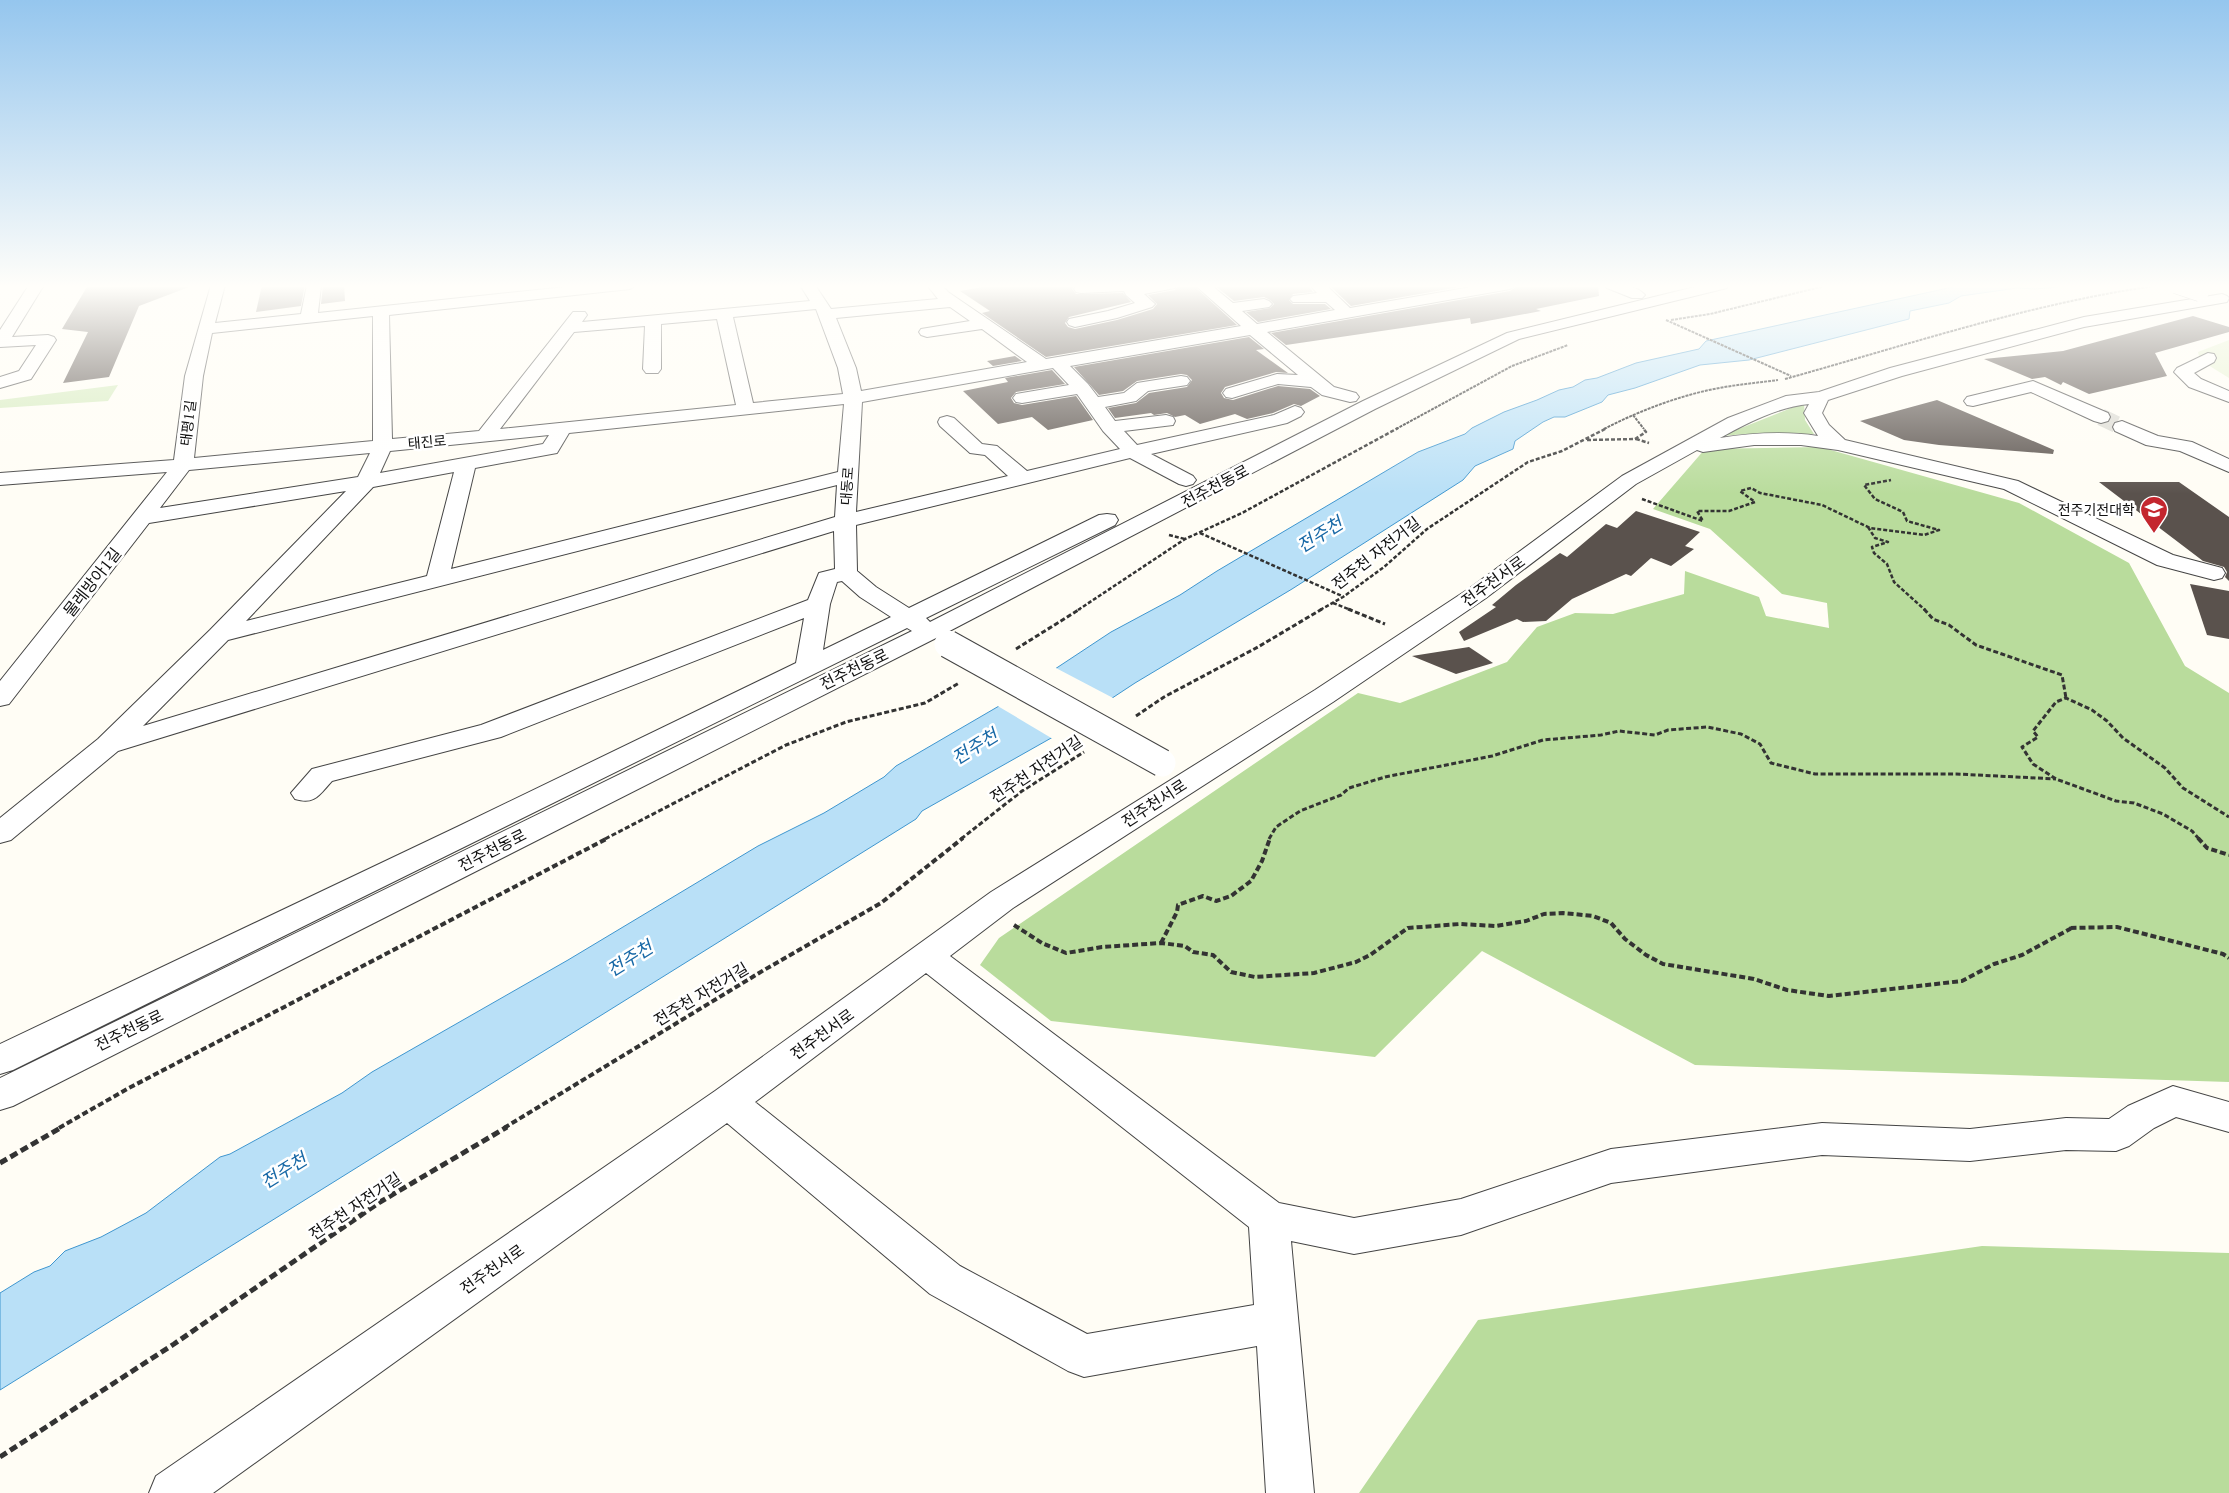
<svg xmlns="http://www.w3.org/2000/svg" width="2229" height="1493" viewBox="0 0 2229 1493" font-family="'PT Serif','Noto Sans KR',serif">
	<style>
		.green { fill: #d5ebbd }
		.forest { fill: #b9dc9c }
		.pitch { fill: #e6f2cf }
		.water { fill: #b9e0f7; stroke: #3f96cf }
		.pier { fill: #fffdf5 }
		.building { fill: #5a524d }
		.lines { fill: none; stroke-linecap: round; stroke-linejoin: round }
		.minor-tunnel { stroke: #dbdad3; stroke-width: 17; stroke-dasharray: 17 8; stroke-linecap: butt }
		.minor-casing { stroke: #444; stroke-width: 2 }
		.path-far4 { stroke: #333; stroke-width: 2; stroke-dasharray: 3 1; stroke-linecap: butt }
		.path-far3 { stroke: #333; stroke-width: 2.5; stroke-dasharray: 4 2; stroke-linecap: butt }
		.path-far2 { stroke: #333; stroke-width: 3; stroke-dasharray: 5 2.5; stroke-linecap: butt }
		.path-far1 { stroke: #333; stroke-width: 4; stroke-dasharray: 6 3; stroke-linecap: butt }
		.path { stroke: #333; stroke-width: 5; stroke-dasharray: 8 4; stroke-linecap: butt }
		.minor { fill: #fff; fill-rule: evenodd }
		.minor-bridge-far1-casing { stroke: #444; stroke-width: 18; stroke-linecap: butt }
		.minor-bridge-casing { stroke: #444; stroke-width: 29; stroke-linecap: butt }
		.minor-bridge-far1 { stroke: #fff; stroke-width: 17 }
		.minor-bridge { stroke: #fff; stroke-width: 27 }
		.labels { text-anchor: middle; stroke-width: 5; stroke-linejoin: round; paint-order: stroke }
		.far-street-label { font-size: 14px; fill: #111; stroke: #fff }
		.far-poi-label { font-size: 14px; fill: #111; stroke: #fff; text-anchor: end }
		.street-label { font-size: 16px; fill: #111; stroke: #fff }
		.water-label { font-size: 18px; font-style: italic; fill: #1768a6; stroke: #fff }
	</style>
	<rect width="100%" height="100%" fill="#fffdf5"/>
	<path class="green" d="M118,385l-10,16 -108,7v-8z"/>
	<path class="forest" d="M1804,403l1,17 9,14h-68l-25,2z
		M1820,447l199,56 110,60 56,103 44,27v389l-534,-17 -213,-114 -107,106 -324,-36 -71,-56 19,-27 359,-245 42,10 107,-41 30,-35 38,-14 38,1 71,-20 1,-23 74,26 7,19 63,12 -2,-25 -45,-9 -72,-65 -57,-20 52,-60z
		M1982,1246l247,7v240h-870l119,-173z"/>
	<path class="pitch" d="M2229,340v38l-29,-18 -2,-8z"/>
	<path class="water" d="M1962,285h118l-45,4 -18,-1 -56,8 -12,7 -39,8 -1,8 -160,41 -49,5 -65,23 -27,7 -6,7 -37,15h-11l-11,5 -28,19 -2,8 -38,17 -12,14 -171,109 -157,94 -82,54 -131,74 -6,8 -916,571v-97l34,-21 16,-6 15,-15 36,-14 45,-24 74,-56 10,-3 112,-61 30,-21 196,-112 190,-114 66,-33 60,-36 12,-11 103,-60 112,-74 69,-37 37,-24 201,-119 47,-18 7,-6 32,-16 33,-12 22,-10 14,-3 12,-7 12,-2 39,-15 63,-14 7,-8z"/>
	<path class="pier" d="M1054,667l61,32 -62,40 -57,-34z"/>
	<path class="building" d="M88,285h101v2l-50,19 -30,71 -46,6 25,-51 -26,-3z
		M262,285h43l-4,21 -45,6z
		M323,285h21l1,16 -24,3z
		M993,285h82l-3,4 4,5 47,-1 8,9 -62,15 -4,6 3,4 7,2 42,-9 36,-11 4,-5 -9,-9 27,-5 4,-5h14l44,40 -191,32 -64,-44 8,-2 -30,-20z
		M1214,285h94l5,7 -20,2 -4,6 4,4h32l6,5 -73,13 -12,-10 24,-4 4,-4 -4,-4 -6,-3 -30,4z
		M1329,285h142l-120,21z
		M1519,285h79l1,11 -63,13 5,2 -70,13 -1,-6 -184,27 -15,-12 239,-42z
		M2193,316l36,11v5l-74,21 12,23 -78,18 -26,-12 -2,3 -16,-8 -13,2 -48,-20 79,-8z
		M1249,337l15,12 -8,1 32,23 -12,-1 -51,15 -4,6 3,5 9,2 45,-14 32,3 10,7 -19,10 -7,-2 -21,9 -26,6 -12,-5 -35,10 -15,-9 -10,2 -8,-4 -13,2 -3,-2 -36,5 -7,-10 28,-5 13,-10 38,-6 5,-7 -5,-5 -6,-1 -44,7 -14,10 -24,4 -25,-28z
		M1015,356l7,5 -29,5 -6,-5z
		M1052,370l13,14 -49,8 -5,6 3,5 8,2 54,-9 17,24 -45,10 -16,-13 -34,7 -35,-33 45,-9 -3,-4z
		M1937,400l117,50 -1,4 -114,-9 -35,-5 -44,-19z
		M2099,482h80l50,35v64l-4,-4 2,-5 -3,-5 -21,-6z
		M1636,511l64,21 -15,14 9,3 -23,17 -20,-8 -20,18 -5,-2 -54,25 -26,22 -23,1 -6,-3 -53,22 -5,-9 37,-25 -4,-2 24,-20 44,-32 7,4 39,-33 11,4z
		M2190,584l39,7v48l-22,-4z
		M1469,647l24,16 -37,11 -44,-18z"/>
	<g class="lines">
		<path class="minor-tunnel" d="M2101,417l21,10"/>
		<defs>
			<path id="minor" d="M29,285h15l-32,52 36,-2 6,2 2,3 -25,39 -31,9v-11l19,-6 17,-26 -36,2v-17z
				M211,285h14l-10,38 86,-9 6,-29h14l-3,28 267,-28h52l-7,4 -241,26 3,124 87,-8 94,-119h12l2,3 -5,7 228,-21 -10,-16h15l16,24 107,-10 -11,-14h15l6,7 98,67 195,-33 -46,-41h16l22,18 31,-4 5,2 3,3 -3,3 -27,4 15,13 78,-14 -9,-8h-33l-3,-3 3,-3 24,-3 -7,-8h16l24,23 133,-23h34l-7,4 -243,43 67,55 22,6 3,4 -3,4 -6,1 -28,-7 -11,-8 -33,-3 -46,14 -6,-1 -3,-4 3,-4 51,-15 21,1 -48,-40 -180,31 18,18 10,13 26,-4 13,-10 44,-7 6,1 3,4 -3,4 -39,6 -12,10 -31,6 10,14 51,-6 7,2 2,4 -2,4 -49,6 13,14 137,-30 21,-9 6,2 3,4 -3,4 -14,7 -136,31 42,22 3,4 -3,4 -7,2 -7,-2 -49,-26 -274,67 1,46 19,16 33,21 190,-93 8,-1 8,1 3,5 -3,5 -189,93 4,4 433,-221 144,-68 196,-48h26l-2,3 -208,51 -144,70 -437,228 -925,469 -13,4v-32l912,-447 -5,-3 -894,442 -13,4v-30l457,-217 339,-164 8,-45 -303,119 -169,44c-13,14 -17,24 -37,18l-4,-6 21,-24 169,-44 327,-125 11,-27 16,-4 -1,-38 -716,220 -107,89 -11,3v-25l98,-79 112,-109 136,-139 -197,32 -140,181 -9,2v-25l167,-209 -167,13v-12l174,-13 11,-84zM950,307l20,14 -49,8 -2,3 2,3 6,2 55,-8 45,33 -166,29 -5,-23 -20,-50zM816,309l22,59 5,26 -90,9 -20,-86zM373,316v125l-179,17 9,-82 9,-43zM717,319l19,86 -236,24 74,-97 71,-6 -2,43 3,4h12l3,-4v-45zM1053,368l16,17 -53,9 -3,4 3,4 6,1 55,-9 26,37 17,18 -93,22 -30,-25 -15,-2 -28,-26 -7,-2 -7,2 -2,4 2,4 30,27 15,2 23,21 -152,36 6,-110zM844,404l-6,68 -387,97 24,-101 82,-15 12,-20zM549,435l-6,9 -163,29 10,-22zM370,453l-12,24 -198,31 29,-38zM454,472l-27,104 -181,45 127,-134zM837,485l-2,32 -692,209 85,-86zM842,581l18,16 31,20 -68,33 7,-46 7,-22z
				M1078,285h99l-2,3 -31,6 11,10 -3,3 -35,11 -42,9 -6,-2 -2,-3 2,-3 39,-8 27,-8 -9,-8 -2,-4 -43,2 -5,-1 -2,-3z
				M1605,285c13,0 31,-1 40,10l-3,3h-10l-25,-10z
				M2222,294l5,2 2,2 -2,4 -143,25 -182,49 -74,24 -6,13 7,12 16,15 173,41 155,74 49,13 3,5 -3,5 -8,2 -57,-15 -153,-76 -166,-39 -37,-5h-47l-51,7 -6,-2 -61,34 -150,114 -153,104 -320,206 -63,48 329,247 75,15 107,-19 150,-50 211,-26 148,6 96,-11 43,1 19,-13 45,-20 56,16v30l-53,-15 -22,11 -25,18 -13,5 -50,-1 -96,11 -148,-6 -211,28 -150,52 -107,19 -63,-13 23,252h-48l-9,-147 -173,31 -16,-6 -138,-77 -203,-171 -514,370h-64l7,-17 559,-385 276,-199 324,-202 155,-102 152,-112 106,-58 58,-22 33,-4 71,-24 194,-51zM1809,404l-5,9 14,23c-33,-5 -65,-3 -98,2 27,-15 58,-31 89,-34zM926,973l323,254 5,78 -167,29 -127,-68 -205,-164z
				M2208,353l6,1 2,4 -2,4 -20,11 7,6 28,12v11l-40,-15 -15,-15 3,-4z
				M2033,381l75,32 2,4 -2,4 -7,2 -7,-2 -63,-29 -58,14 -6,-1 -3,-4 3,-4z
				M2122,421l36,15 34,6 37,17v13l-49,-21 -34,-6 -31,-14 -2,-4 2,-4z"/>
		</defs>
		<use href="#minor" class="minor-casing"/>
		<path class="path-far4" d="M1666,320l125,56
			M1671,320l39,-6 119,-29
			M1785,379c122,-34 244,-75 369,-93
			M1633,415l11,14
			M1396,429l116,-63 56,-21
			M1604,429c33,-17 69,-31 105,-39 23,-5 46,-7 69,-10"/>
		<path class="path-far3" d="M1636,439l13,4
			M1587,440l48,-1 11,-7 -3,-4
			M1642,499l61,22 -6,-10h32l26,-9 -15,-11 11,-3 9,5 62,12 48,23 54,7 15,-5 -32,-9 -4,-9 -28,-13 -11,-14 27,-5
			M1868,527l7,11 13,4 -16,5 2,6 13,11 7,18 31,28
			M1200,533l142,63
			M1169,535l16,4
			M1333,603l18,7
			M1078,610l107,-71 57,-26 156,-85
			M1320,610l23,-13 41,-30 43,-38 101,-67 34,-11 45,-23"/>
		<path class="path-far2" d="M1348,609l37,15
			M1924,609l9,10 16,6 27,20 86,30 4,23
			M1016,649l64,-40
			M1136,716l28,-19 94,-50 64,-38
			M605,839l181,-94 60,-23 79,-19 34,-20
			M961,839l61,-48 62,-39
			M1269,839l7,-12 24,-16 41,-16 8,-7 36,-11 107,-21 51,-16 58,-5 18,-4 36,4 13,-5 39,-3 34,7 19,10 11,19 44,11h141l100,5
			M2199,839l-7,-8 -29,-17 -29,-11 -18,-2 -60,-22 -23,-15 -11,-17 16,-10 -5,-6 23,-29 10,-4 26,12 15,11 16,17 42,30 18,20 46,29"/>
		<path class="path-far1" d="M2198,838l9,10 22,7
			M1014,925l28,18 24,10 36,-6 59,-4 24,3 8,6 20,3 18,17 24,5 59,-4 42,-11 14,-7 38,-27 52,-4 36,2 30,-5 18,-7 19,-1 30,3 18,7 14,16 21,16 17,9 91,15 33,11 42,6 133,-15 32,-17 28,-9 48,-26 -2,-1 49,-1 106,27 6,4
			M1161,943l16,-31 1,-7 25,-9 13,5 15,-5 20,-15 11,-20 8,-23
			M59,1128l68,-39 481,-251
			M504,1128l260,-158 117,-67 82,-65"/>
		<path class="path" d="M0,1163l62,-36
			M0,1457l174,-113 206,-142 127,-75"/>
		<use href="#minor" class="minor"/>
		<defs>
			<path id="minor-bridge-far1" d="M2176,285l24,8"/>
			<path id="minor-bridge" d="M948,644l214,119"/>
		</defs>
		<use href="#minor-bridge-far1" class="minor-bridge-far1-casing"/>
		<use href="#minor-bridge" class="minor-bridge-casing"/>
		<use href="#minor-bridge-far1" class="minor-bridge-far1"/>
		<use href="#minor-bridge" class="minor-bridge"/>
	</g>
	<linearGradient id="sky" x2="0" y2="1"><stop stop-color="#95c6ee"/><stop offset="0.58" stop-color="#fffefa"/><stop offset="1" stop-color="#fffefa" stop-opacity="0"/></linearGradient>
	<rect width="2229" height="494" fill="url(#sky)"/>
	<defs>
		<symbol id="university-pin" viewBox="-11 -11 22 30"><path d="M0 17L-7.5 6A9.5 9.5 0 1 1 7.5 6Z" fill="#c4262e" stroke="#fff"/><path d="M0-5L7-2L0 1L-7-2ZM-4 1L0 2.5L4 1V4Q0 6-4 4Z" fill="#fff"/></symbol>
	</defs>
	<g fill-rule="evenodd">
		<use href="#university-pin" x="2138" y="494" width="32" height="43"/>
	</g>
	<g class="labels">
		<g class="far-street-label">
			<text transform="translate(188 423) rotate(-83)" y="5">태평1길</text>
			<text transform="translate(427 442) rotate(-5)" y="5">태진로</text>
			<text transform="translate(847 486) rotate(-86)" y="5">대동로</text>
		</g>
		<g class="far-poi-label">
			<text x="2135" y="515">전주기전대학</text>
		</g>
		<g class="street-label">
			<text transform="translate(1215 486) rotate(-28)" y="6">전주천동로</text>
			<text transform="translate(1376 553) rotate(-38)" y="6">전주천 자전거길</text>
			<text transform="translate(1493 581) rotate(-36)" y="6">전주천서로</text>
			<text transform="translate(92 582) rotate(-52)" y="6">물레방아1길</text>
			<text transform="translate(854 669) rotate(-26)" y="6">전주천동로</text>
			<text transform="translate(1036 769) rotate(-34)" y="6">전주천 자전거길</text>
			<text transform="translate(1154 803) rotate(-33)" y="6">전주천서로</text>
			<text transform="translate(492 850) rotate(-27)" y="6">전주천동로</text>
			<text transform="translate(701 994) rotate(-31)" y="6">전주천 자전거길</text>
			<text transform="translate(129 1030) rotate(-26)" y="6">전주천동로</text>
			<text transform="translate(822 1034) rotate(-36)" y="6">전주천서로</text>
			<text transform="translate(355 1206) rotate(-34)" y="6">전주천 자전거길</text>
			<text transform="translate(492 1269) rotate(-35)" y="6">전주천서로</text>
		</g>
		<g class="water-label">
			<text transform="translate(1320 535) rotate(-32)" y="6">전주천</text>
			<text transform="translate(975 747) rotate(-32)" y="6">전주천</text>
			<text transform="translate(630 959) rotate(-32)" y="6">전주천</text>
			<text transform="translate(284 1171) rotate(-32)" y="6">전주천</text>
		</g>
	</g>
</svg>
